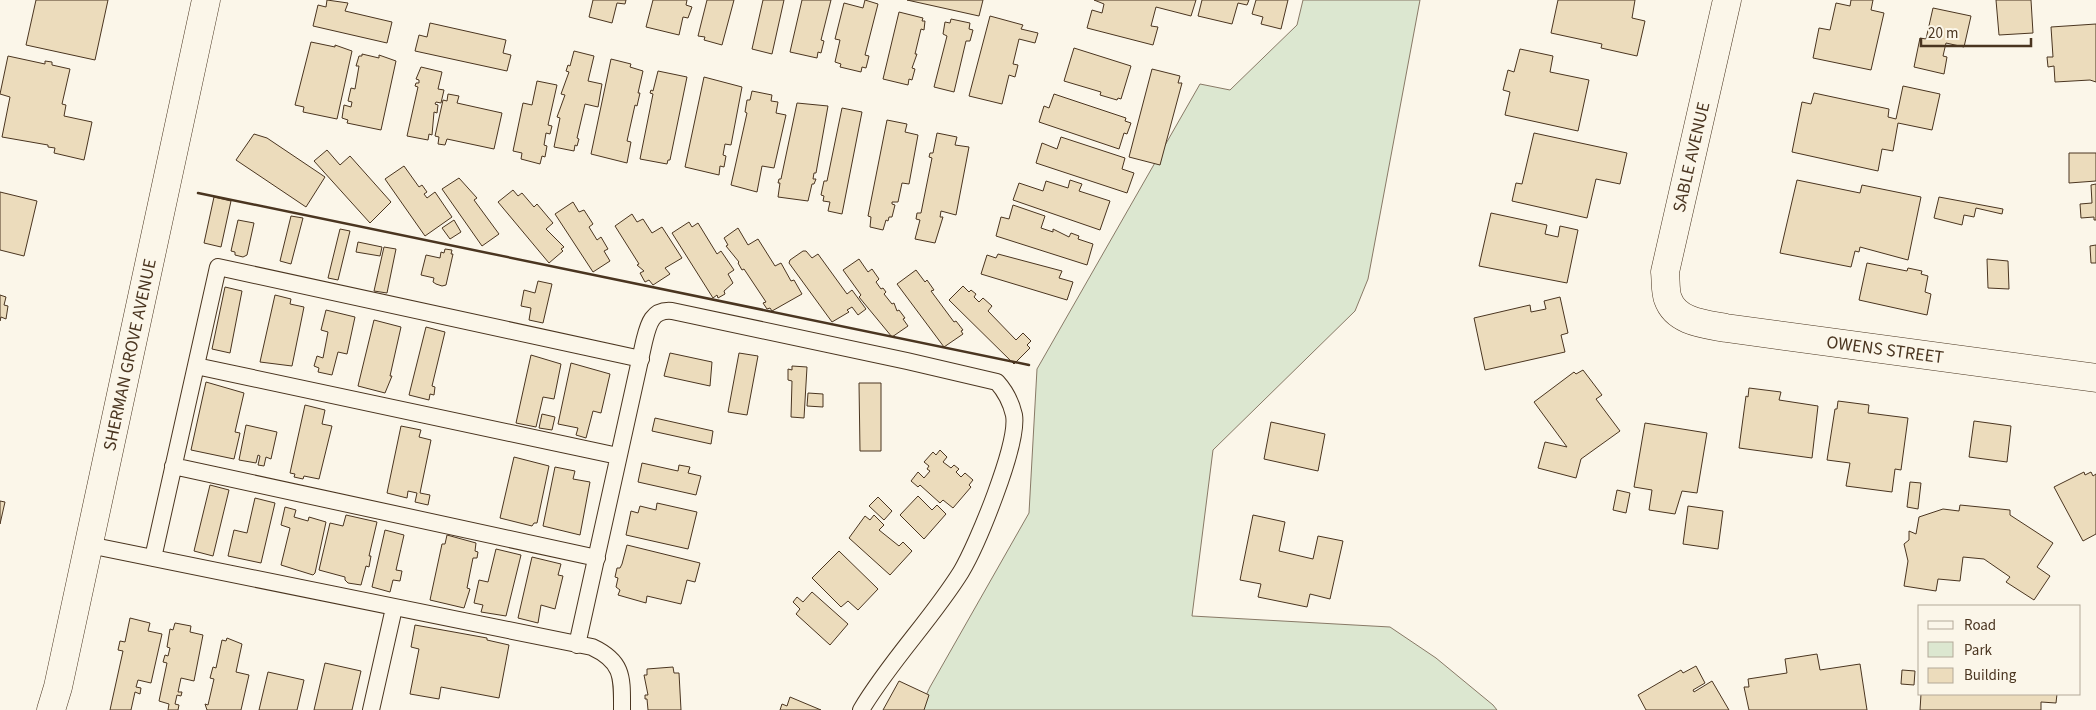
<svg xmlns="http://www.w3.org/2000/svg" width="2096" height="710" viewBox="0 0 2096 710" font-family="'Source Sans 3',sans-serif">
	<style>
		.green { fill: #dce7d0; stroke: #887966 }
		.building { fill: #ecdcbc; stroke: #4a3520 }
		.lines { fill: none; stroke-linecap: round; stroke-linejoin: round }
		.lane-casing { stroke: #4a3520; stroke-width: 18 }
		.street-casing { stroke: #4a3520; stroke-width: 29 }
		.secondary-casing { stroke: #4a3520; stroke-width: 29 }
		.lane { stroke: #fbf6e9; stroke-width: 16 }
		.street { stroke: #fbf6e9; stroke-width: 28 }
		.secondary { stroke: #fbf6e9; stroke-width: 28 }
		.wall { stroke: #4a3520; stroke-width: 2.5 }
		.labels { text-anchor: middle; stroke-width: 4; stroke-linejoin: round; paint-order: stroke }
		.street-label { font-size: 18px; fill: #4a3520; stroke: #fbf6e9 }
	</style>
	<rect width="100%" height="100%" fill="#fbf6e9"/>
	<path class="green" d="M1303,0h117l-52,279 -13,32 -142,139 -21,166 198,11 46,31 57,47 4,5h-578l11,-23 99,-174 8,-144 163,-285 30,6 67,-65z"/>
	<path class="building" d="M36,0h72l-13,60 -69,-15z
		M327,0l21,3 -3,8 47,11 -5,21 -74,-17 5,-21 8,2z
		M593,0h33l-1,4 -8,-1 -5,20 -23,-6z
		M653,0h34l-1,5 6,2 -4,11 -5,-1 -4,18 -33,-8z
		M707,0h27l-12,45 -18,-5 1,-3 -7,-1z
		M763,0h21l-12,54 -20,-5z
		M802,0h29l-10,40 3,1 -3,12 -3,-1 -1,6 -27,-6z
		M865,0l13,4 -13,51 4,1 -3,12 -4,-1 -1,5 -21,-5 1,-3 -6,-2 5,-22 -5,-1 9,-36 19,5z
		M907,0h76l-4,16z
		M1094,0h102l-5,16 -35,-9 -5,19 7,1 -5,18 -66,-17 5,-18 10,3 2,-9z
		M1202,0h47l-2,5 -9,-2 -6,21 -34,-8z
		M1256,0h32l-7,29 -20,-5 2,-7 -11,-3z
		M1558,0h77l-3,18 13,3 -8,35 -36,-8 1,-4 -51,-11z
		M1851,0h22l-2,10 13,3 -13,57 -58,-12 6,-30 11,2 6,-27 14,3z
		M1996,0h35l2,33 -34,2z
		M1933,8l38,8 -7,31 -18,-4 -3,13 4,1 -3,17 -30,-7 6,-29 6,1z
		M899,12l24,6 -1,3h3l-1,9 -3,-1 -6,25h2l-5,14 3,1 -3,11 -3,-1 -1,6 -25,-6z
		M990,16l33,9 -2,4 17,4 -3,10 -16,-4 -6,25 5,1 -3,12 -6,-2 -7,29 -33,-8z
		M951,19l19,4 -1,6 4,1 -3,11h-4l-12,51 -20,-5 13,-51 -4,-2 2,-12 5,1z
		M430,23l76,17 -3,13 8,2 -4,16 -92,-20 4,-16 8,2z
		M2096,24v58l-6,-2 -35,2 -1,-16 -6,1 -1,-10h6l-2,-30z
		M311,42l24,5v-2l17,6 -15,68 -34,-7 1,-5 -9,-2z
		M1074,48l57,18 -10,33 -3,-1 -1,2 -17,-5 1,-3 -37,-11z
		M1520,49l33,7 -3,16 39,8 -11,51 -73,-16 5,-23 -7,-2 5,-20 6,2z
		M574,51l20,5 -6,25 14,3 -4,23 -13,-3 -8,34 2,1 -2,7 -2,-1 -1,6 -20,-4 6,-29 -3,-1 8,-22 -4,-1 8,-22 -3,-1 2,-6 2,1z
		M362,54l17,4v-3l17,6 -15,69 -34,-7 1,-3 -6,-2 2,-13 7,2 1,-5 -4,-1 3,-13 4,1 4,-23h-3l3,-10h3z
		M8,56l37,8v-3l7,1v3l18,4 -8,35 4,1 -2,11 28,6 -8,38 -30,-7 1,-5 -7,-1v-2l-46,-8 8,-40 -10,-3z
		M611,59l20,5 -1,3 13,4 -5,22h2l-3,13 -2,-1 -8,36 4,1 -4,21 -36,-9z
		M421,67l21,5 -4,17 6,1 -3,13 -5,-1 -1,2 3,1 -1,8 -3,-1 -2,23 -3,-1 -1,6 -21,-4 11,-49 -3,-1 1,-3h3v-3l-3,-1z
		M1152,69l28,7 -2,7h4l-22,82 -31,-8z
		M658,71l29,6 -17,83h-2l-1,4 -27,-5 13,-65 -3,-1 1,-3 2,1z
		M704,77l38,10 -11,58 -6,-1 -2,11 3,1 -2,11 -4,-1 -1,9 -34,-8z
		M537,81l20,4 -9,40 4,1 -2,8 -4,-1 -2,12 3,1 -2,11 -3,-1 -2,8 -19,-5 1,-6 -9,-2 10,-48 9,2z
		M1903,86l37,8 -8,36 -34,-7 -5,28 -11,-2 -4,22 -86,-19 10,-50 9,2 3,-11 75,16 -1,8 8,2z
		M752,91l20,4 -1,6 7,1 -2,11 10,2 -12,53 -12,-2 -5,26 -26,-7 16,-72 -2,-1 2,-12h3z
		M448,94l11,2 -2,7 45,10 -8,36 -47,-10 -2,6 -7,-1 1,-7 -4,-1 8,-36 4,1z
		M1054,94l72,24 -1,3 6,2 -4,11 -3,-1 -5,16 -80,-27 5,-16 5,2z
		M797,103l31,3 -12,67h-2l-1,6h3l-2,5h-2l-4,17 -30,-4 2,-14h-2l1,-4h2z
		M842,108l20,4 -20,102 -14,-3 2,-9 -7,-1 1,-5 -3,-1 3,-14h3z
		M887,120l20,4 -2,8 13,3 -9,49 -7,-1 -4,19h-6v2l3,1 -3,12h-3l-1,4 -2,-1 -3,10 -13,-3 1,-10 -3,-1z
		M937,133l20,4 -2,8 14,2 -13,68 -15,-4 -1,6h3l-8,26 -20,-4 5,-19 -4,-1 1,-6h4l11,-55 -3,-1 1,-4h3z
		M1534,133l93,20 -7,31 -24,-5 -9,39 -75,-17 4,-18 6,1z
		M254,134l13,4 58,39 -19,30 -70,-47z
		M1061,137l64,21 -3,11 12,4 -7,20 -91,-30 6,-20 15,6z
		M327,150l13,15 10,-9 41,46 -21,21 -56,-62z
		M2069,153h27v28l-27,2z
		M404,166l15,21 3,-2 5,7 -3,2 3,4 8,-6 17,25 -27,19 -40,-57z
		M459,178l18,20 -3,2 25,34 -17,12 -40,-57z
		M1070,180l12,4 -3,7 31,10 -10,29 -87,-30 6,-17 24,8 3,-10 22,7z
		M1797,180l63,13 2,-8 59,12 -13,63 -48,-13 -1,5 -4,-1 -4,16 -71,-14z
		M2096,184v36h-2v-3l-13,1 -1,-14 12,-1 -1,-18z
		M513,190l5,6 4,-3 12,14 3,-3 16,19 -7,6 18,18 -3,2 2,2 -14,12 -51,-61z
		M0,192l37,9 -13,55 -24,-6z
		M214,197l17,4 -10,46 -17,-4z
		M1939,197l64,12 -1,5 -26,-6 -2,9 -10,-2 -2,10 -28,-7z
		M573,202l6,10 5,-2 9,14 -4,3 8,13 4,-3 7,12 -4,2 6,10 -17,11 -38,-58z
		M1013,205l32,11 -4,12 12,4v-3l16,8 2,-4 8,3 -1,3 15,5 -6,21 -91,-29 5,-19 8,2z
		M1491,213l56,12 -2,9 13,3 2,-11 18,4 -11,53 -88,-17z
		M632,214l5,8 6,-3 9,14 10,-6 20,31 -17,10 5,6 -17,11 -4,-5 -4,2 -5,-9 4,-2 -7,-6 2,-1 -24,-38z
		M291,216l12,2 -12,46 -11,-3z
		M238,220l16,3 -7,32 -4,2 -8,-2v-3l-4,-1z
		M454,220l7,12 -11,7 -8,-11z
		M689,222l3,5 6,-4 19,31 4,-3 13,19 -6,4 5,9 -9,8 1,3 -7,4 -1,-3 -4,3 -41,-65z
		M738,228l10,17 10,-6 17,27 6,-3 10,18 3,-1 8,14 -30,17 -2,-3 -3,1 -4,-6 3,-1 -22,-33 -2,1 -4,-7 1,-1 -13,-16 2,-1 -4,-7z
		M340,229l10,2 -12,49 -10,-2z
		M358,242l24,5 -2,9 -24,-4z
		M2096,245v18h-5l-1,-17z
		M384,247l12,2 -9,44 -13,-2z
		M445,249l7,1 -1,4h2l-7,31 -4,1 -6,-2 -3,-2 1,-4 -13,-3 5,-20 14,3 1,-6 3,1z
		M803,251h3l6,7 6,-4 29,40 5,-4 14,19 -8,6 -6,-8 -5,3 2,2 -17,10 -43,-59 1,-3z
		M998,254l64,17 -3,7 14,4 -6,18 -86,-26 6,-19 9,3z
		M859,259l9,13 4,-3 7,10 -3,3 5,7 2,-1 3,4 -2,2 8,10 2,-1 3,8 2,-1 6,8 -2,1 5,7 -16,11 -33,-40 2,-2 -18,-25z
		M1987,259l21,2 1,28 -21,-1z
		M1867,263l40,8 1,-3 14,3 -1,3 7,2 -3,16 6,2 -4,21 -68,-15z
		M916,270l9,12 2,-2 7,10 -3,1 23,31 2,-1 7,9 -2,1 2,3 -19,13 -47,-63z
		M538,281l14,3 -9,39 -14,-3 2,-12 -10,-2 3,-16 11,3z
		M963,286l6,6 2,-2 5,4 -2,3 5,5 4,-4 9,8 -4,5 28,29 7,-7 8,8 -4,4 3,3 -16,16 -65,-64z
		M225,287l17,4 -12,62 -18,-4z
		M0,295l6,2 -2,8 4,1 -2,13 -5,-2 -1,4z
		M275,295l16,4 -1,5 14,3 -12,59 -32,-4z
		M1560,297l8,36 -7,2 4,17 -80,18 -11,-52 56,-13 1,7 15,-3 -2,-8z
		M326,310l29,7 -8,37 -9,-2 -6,23 -14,-3 1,-4 -5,-2 3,-10 6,2 5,-26 -7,-2z
		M374,320l27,7 -11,49h2l-7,17 -27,-7z
		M426,327l19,5 -13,54 3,1 -1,8 -4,-1 -1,6 -20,-5z
		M670,353l42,9 -2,24 -46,-10z
		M739,353l19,3 -11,59 -19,-3z
		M531,355l30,9 -7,35 -11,-2 -7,30 -20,-4z
		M571,363l39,11 -9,39 -8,-2 -7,27 -10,-3 2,-7 -20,-4z
		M792,366l15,1 -3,51 -13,-1 1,-36 -4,-1v-11l4,1z
		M1583,370l19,25 -6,4 24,32 -39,28 -5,19 -38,-10 7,-26 22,5 -33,-45 40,-30 2,2z
		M206,382l38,11 -9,39 5,1 -6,26 -43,-9z
		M859,383h22v68h-21z
		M1749,388l32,4 -2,8 39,6 -6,52 -73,-10 7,-52 2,1z
		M808,393l15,1v13l-16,-1z
		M1838,401l31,4 -1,8 40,5 -7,52 -6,-1 -3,23 -46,-6 4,-23 -23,-3 8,-51h2z
		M305,405l20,5 -3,14 10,2 -13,53 -15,-3 -1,3 -9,-2 1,-3 -5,-1z
		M542,414l13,3 -3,13 -13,-2z
		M655,418l58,13 -2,13 -59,-13z
		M1974,421l37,5 -4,36 -38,-5z
		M1271,422l54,12 -7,37 -54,-12z
		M1645,423l62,10 -10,60 -15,-2 -7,23 -26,-4 3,-20 -18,-3z
		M246,425l31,7 -6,27 -5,-2 -2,9 -6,-1 2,-9 -2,-1 -2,8 -17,-3z
		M401,426l20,4 -2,7 12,3 -11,53 10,2 -2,10 -13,-3 2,-9 -9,-2 -1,7 -20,-5z
		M940,450l7,7 -4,5 8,6 3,-3 5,4 -3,3 5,5 4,-4 8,7 -4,5 2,2 -18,21 -10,-8 -3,3 -20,-18 -2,2 -7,-6 7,-9 6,6 6,-7 -3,-2 2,-3 -5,-4 9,-10 3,3z
		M514,457l35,9 -12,57h-3l-2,3 -32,-8z
		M642,463l36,8 1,-6 11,2 -2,6 13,3 -5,19 -58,-13z
		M555,467l20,4 -2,8 17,3 -10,53 -37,-9z
		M2084,472l1,3 6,-3 2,4 3,-2v60l-13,7 -29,-54z
		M1910,482l11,1 -3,26 -11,-2z
		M210,485l19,5 -16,66 -19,-5z
		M1617,490l13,3 -4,20 -13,-3z
		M918,496l14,14 5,-5 9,9 -22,25 -24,-24z
		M878,497l14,14 -8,9 -15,-14z
		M255,498l20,5 -14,60 -33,-7 6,-26 13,3z
		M0,501l5,1 -5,22z
		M657,503l40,9 -9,37 -62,-14 5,-24 7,2 2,-7 16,4z
		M1960,505l50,5v5l43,28 -16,24 13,9 -16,24 -28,-18 4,-5 -26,-18 -21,-2 -3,24 -22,-2 -2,12 -32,-5 4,-25 -4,-17 5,-4v-9l7,3 3,-17 24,-8 16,2z
		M1688,506l35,5 -5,38 -35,-5z
		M285,507l11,3 -2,7 14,4 1,-4 17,5 -11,51 -2,2 -32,-10 9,-37 -9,-3z
		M346,515l31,7 -8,34h2l-2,11 -3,-1 -5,19 -13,-2 -3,-3v-3l-26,-7 11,-47 13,3z
		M874,515l10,10 -5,5 20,16 4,-4 9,9 -22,24 -41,-37 16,-22 5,4z
		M1253,515l32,7 -6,29 34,8 5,-23 25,5 -13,58 -20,-5 -3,13 -49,-10 3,-13 -21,-4z
		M385,530l19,5 -8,35 6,1 -2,10 -7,-1 -3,12 -18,-5z
		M447,535l29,8 -1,8 3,1 -1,6h-4l-6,30 3,1 -6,19 -34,-8 12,-56h3z
		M627,545l73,18 -5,19 -8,-2 -6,24 -34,-8 -1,7 -28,-8 2,-5 -4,-3 2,-9 -3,-1 2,-9h3l2,-4z
		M496,549l25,6 -15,61 -25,-4 2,-7 -9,-2 5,-23 9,2z
		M839,551l39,38 -20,21 -10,-9 -7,6 -29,-29z
		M532,557l29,7 -3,11 5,1 -8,33 -14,-4 -3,18 -20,-5z
		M812,592l36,32 -18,21 -34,-31 4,-5 -7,-7 4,-5 6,5z
		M130,618l20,5 -2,8 14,3 -11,49 -13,-3 -2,7 5,1 -1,6 -5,-2 -4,18h-21l13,-59 -5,-1 2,-9 5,1z
		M175,623l16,3 -1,6 13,3 -9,46 -13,-3 -3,14h4l-1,4 -4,-1 -2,9 4,1 -1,5h-10l1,-6 -10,-3 8,-38 -4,-1 2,-7 3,1 2,-8 -3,-1 3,-18 3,1z
		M415,625l72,13v2l22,5 -10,53 -58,-11 -2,12 -29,-5 9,-45 -8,-2z
		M227,638l15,6 -6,28 13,3 -8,35h-34l-2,-6 3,1 6,-26 -4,-1 3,-11 3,1 6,-28 4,1z
		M1817,654l3,16 40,-6 7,46h-118l-5,-23h5l-1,-8 39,-6 -2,-14z
		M325,663l36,8 -9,39h-38z
		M1696,666l9,17 -12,7 1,2 18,-11 17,29h-83l-8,-15 43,-25 2,3z
		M673,667l1,6h5l2,37h-33l-1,-11h-2v-4h3l-4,-20h3v-6z
		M1902,670l13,1 -1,14 -13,-1z
		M268,672l36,8 -7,30h-38z
		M899,681l30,14 -5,15h-41z
		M1921,694h136l-1,9 -15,-1v8h-121z
		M790,697l31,13h-41l2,-6 5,2z"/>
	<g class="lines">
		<defs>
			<path id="lane" d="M196,366l422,90
				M173,466l424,92
				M89,545l503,102c32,15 30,31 30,63
				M153,558l65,-291 423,92
				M577,645l67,-303c4,-16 7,-33 28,-31l235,50 90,21c9,10 14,20 17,33 5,29 -37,130 -53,157 -30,48 -71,89 -100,138
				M371,710l23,-102"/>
			<g id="street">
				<path id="s1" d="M1727,0l-62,272c1,8 0,20 3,27 8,23 37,25 58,29l370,50"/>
			</g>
			<g id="secondary">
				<path id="s2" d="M51,710l7,-23 148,-687"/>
			</g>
		</defs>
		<use href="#lane" class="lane-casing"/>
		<use href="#street" class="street-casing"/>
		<use href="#secondary" class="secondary-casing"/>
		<use href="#lane" class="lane"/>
		<use href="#street" class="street"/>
		<use href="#secondary" class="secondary"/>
		<path class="wall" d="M198,193l831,172"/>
	</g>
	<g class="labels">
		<g class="street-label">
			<text transform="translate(1691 157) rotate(-77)" y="6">SABLE AVENUE</text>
			<text dy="6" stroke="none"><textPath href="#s1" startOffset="535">OWENS STREET</textPath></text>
			<text dy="6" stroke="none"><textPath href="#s2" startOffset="364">SHERMAN GROVE AVENUE</textPath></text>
		</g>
	</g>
	<rect x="1918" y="605" width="162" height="90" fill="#fbf6e9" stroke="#b4a999"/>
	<rect x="1928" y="621" width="25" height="8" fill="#fbf6e9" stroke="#b4a999"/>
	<text x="1964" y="630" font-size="15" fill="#4a3520">Road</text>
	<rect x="1928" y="642" width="25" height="15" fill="#dce7d0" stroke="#b4a999"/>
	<text x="1964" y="655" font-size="15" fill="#4a3520">Park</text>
	<rect x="1928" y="668" width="25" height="15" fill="#ecdcbc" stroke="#b4a999"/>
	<text x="1964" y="680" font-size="15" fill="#4a3520">Building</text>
	<path d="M1921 38v8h110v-8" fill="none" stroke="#4a3520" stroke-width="2.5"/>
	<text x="1928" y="38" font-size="15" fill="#4a3520" stroke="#fbf6e9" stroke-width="4" paint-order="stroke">20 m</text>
</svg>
